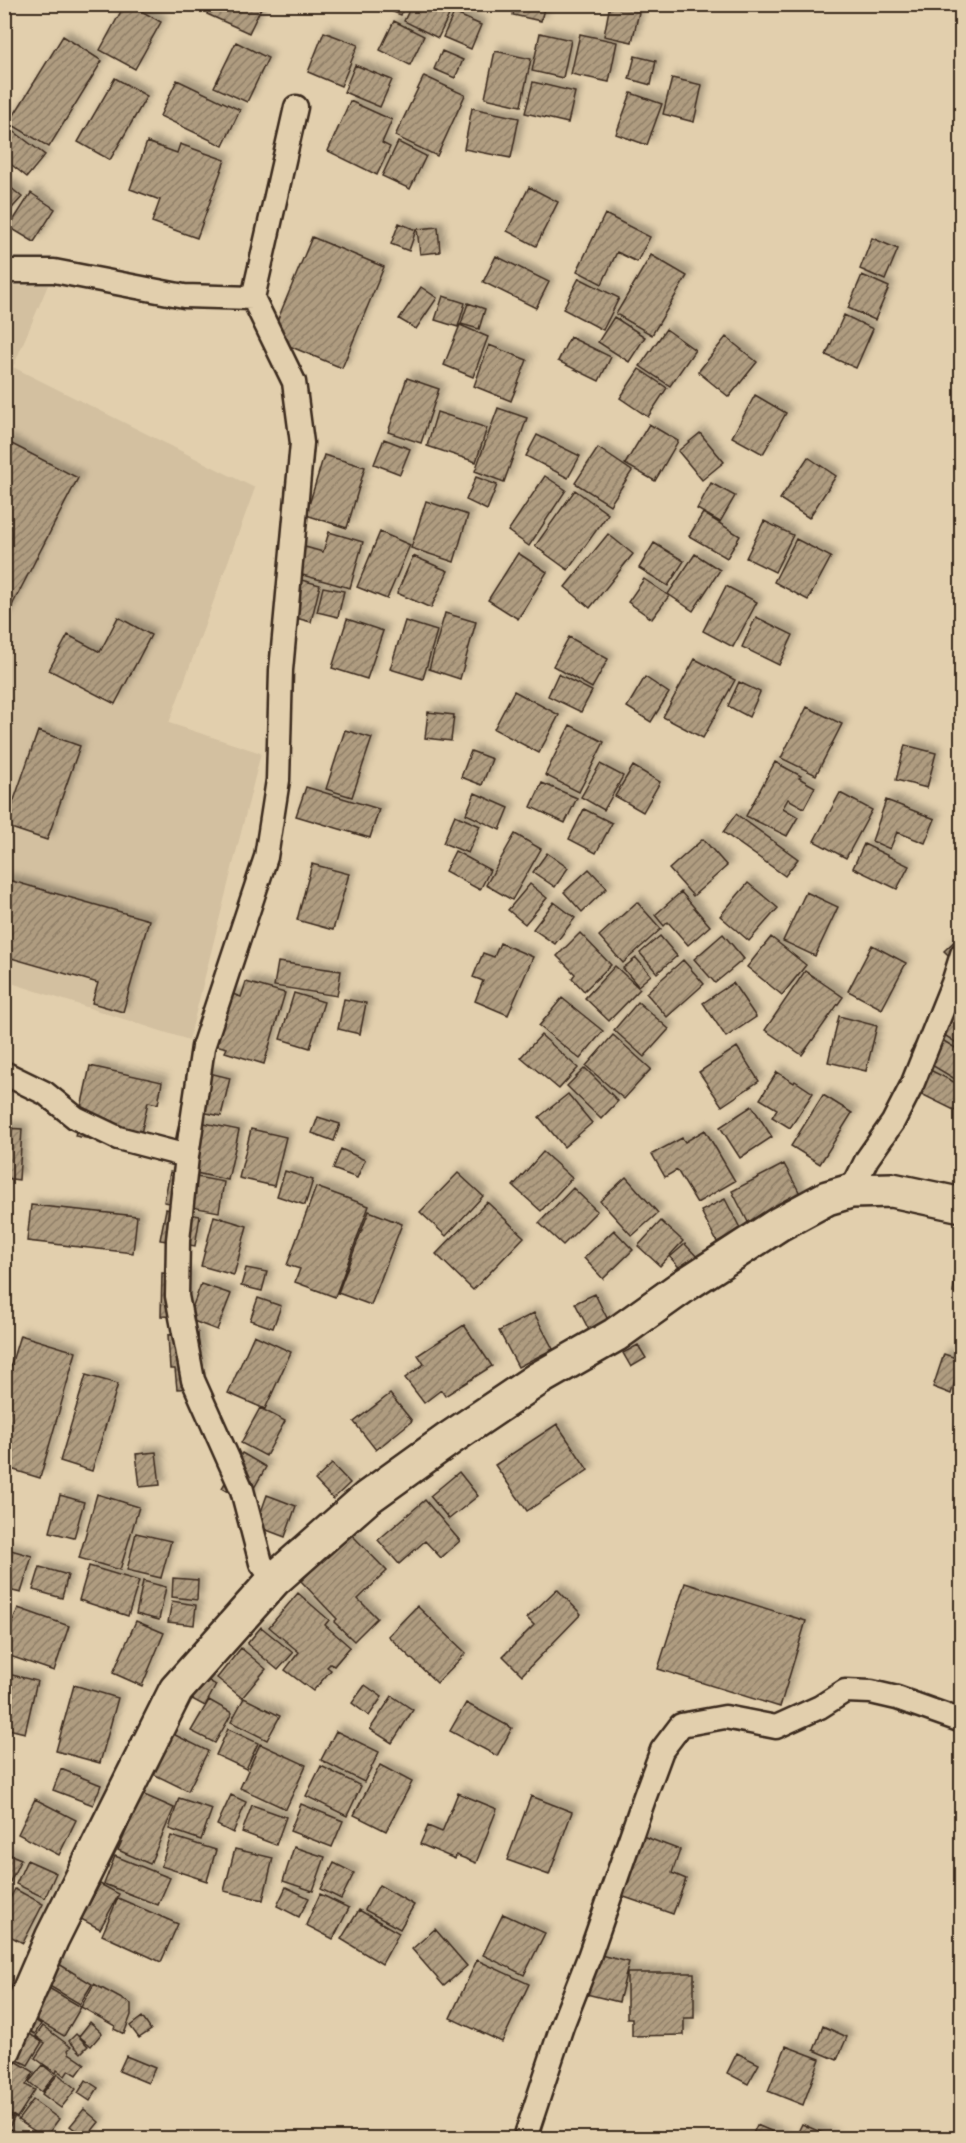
<svg xmlns="http://www.w3.org/2000/svg" width="966" height="2143" viewBox="0 0 966 2143" font-family="'Patrick Hand',sans-serif">
	<style>
		.built { fill: #d3c0a0 }
		.building { fill: url(#building-hatch); stroke: #3b2a1e; stroke-width: 1.5; filter: url(#shadow) }
		.lines { fill: none; stroke-linecap: round; stroke-linejoin: round }
		.service-casing { stroke: #3b2a1e; stroke-width: 27 }
		.minor-casing { stroke: #3b2a1e; stroke-width: 38 }
		.service { stroke: #e2cfad; stroke-width: 22 }
		.minor { stroke: #e2cfad; stroke-width: 33 }
	</style>
	<defs>
		<pattern id="building-hatch" width="6" height="6" patternUnits="userSpaceOnUse" patternTransform="scale(1.5)"><rect width="6" height="6" fill="#af9c80"/><path d="M-1 1l2-2M0 6l6-6M5 7l2-2" fill="none" stroke="#907f68"/></pattern>
		<filter id="shadow"><feDropShadow dx="5.5" dy="-5.5" stdDeviation="3" flood-color="#0004"/></filter>
	</defs>
	<rect width="100%" height="100%" fill="#e2cfad"/>
	<filter id="ink" filterUnits="userSpaceOnUse"><feTurbulence type="fractalNoise" baseFrequency=".0167" numOctaves="2"/><feDisplacementMap in="SourceGraphic" scale="12" xChannelSelector="R" yChannelSelector="G"/><feConvolveMatrix kernelMatrix="1 2 1 2 8 2 1 2 1" color-interpolation-filters="sRGB"/></filter>
	<g filter="url(#ink)">
		<path class="built" d="M48,285l-35,82 242,121 -86,235 92,30 -72,287 -184,-59 -1,-695z"/>
		<path class="building" d="M125,4h4l32,18 -26,47 -35,-19z
			M211,4h52l-14,29 -42,-19z
			M373,4h32l-4,11z
			M412,4h16l21,11 -11,23 -34,-17z
			M446,4h19l-3,7z
			M515,4h30l-4,17 -28,-6z
			M610,4h16l14,4 -8,34 -28,-6z
			M454,13l27,12 -10,24 -28,-12z
			M394,21l30,15 -14,29 -30,-15z
			M324,32l34,13 -17,41 -33,-14z
			M540,33l31,7 -8,38 -31,-7z
			M580,34l37,8 -8,40 -38,-8z
			M63,36l39,25 -53,86 -40,-24z
			M236,42l32,16 -21,44 -33,-15z
			M442,51l21,9 -8,18 -21,-9z
			M495,51l36,8 -10,47 -36,-8z
			M635,56l21,5 -5,24 -22,-6z
			M355,65l37,15 -12,27 -36,-15z
			M424,76l41,19 -28,61 -42,-20z
			M115,78l32,18 -37,64 -32,-18z
			M672,78l30,7 -8,37 -31,-8z
			M177,80l63,30 -17,36 -63,-30z
			M533,82l42,10 -7,31 -43,-10z
			M631,93l31,11 -15,41 -31,-11z
			M350,101l42,19 -10,23 8,4 -13,28 -49,-24z
			M472,108l47,10 -8,40 -47,-9z
			M4,124l41,31 -18,22 -23,-18z
			M147,142l30,11 3,-9 45,16 -28,78 -45,-16 8,-22 -30,-11z
			M398,142l28,14 -16,33 -28,-13z
			M4,182l18,15 -18,20z
			M529,187l29,15 -22,44 -29,-15z
			M31,193l24,16 -21,33 -25,-15z
			M605,214l45,23 -13,25 -20,-10 -15,32 -25,-13z
			M399,223l17,7 -7,21 -18,-7z
			M438,227l2,25 -20,2 -3,-25z
			M312,237l72,30 -42,101 -72,-30z
			M872,238l26,11 -13,31 -25,-11z
			M651,255l36,21 -35,59 -36,-21z
			M496,256l53,26 -13,26 -53,-26z
			M862,275l27,12 -14,33 -27,-12z
			M579,278l40,20 -16,32 -40,-21z
			M421,287l16,11 -21,31 -17,-10z
			M443,296l22,7 -7,24 -23,-7z
			M468,303l17,6 -6,20 -18,-5z
			M844,315l29,14 -17,39 -30,-13z
			M614,317l31,20 -16,25 -31,-20z
			M460,325l28,12 -15,40 -29,-12z
			M666,329l29,21 -25,36 -30,-20z
			M570,337l41,20 -12,24 -41,-20z
			M726,337l31,25 -28,35 -31,-25z
			M489,345l38,15 -16,41 -37,-15z
			M639,369l28,19 -19,29 -28,-19z
			M407,378l32,11 -18,54 -33,-11z
			M755,395l31,18 -23,41 -31,-17z
			M498,408l29,10 -23,64 -29,-11z
			M437,412l50,16 -11,34 -49,-16z
			M649,424l29,17 -23,40 -30,-17z
			M700,433l24,29 -22,18 -24,-29z
			M537,435l43,21 -12,22 -42,-22z
			M384,439l26,10 -10,25 -26,-10z
			M4,440l74,38 -74,143z
			M598,448l34,23 -22,34 -35,-22z
			M324,455l41,12 -18,61 -41,-13z
			M808,457l28,19 -27,42 -29,-19z
			M545,476l21,14 -37,56 -21,-15z
			M476,477l21,8 -10,25 -21,-10z
			M711,483l24,13 -15,26 -23,-13z
			M575,490l33,24 -40,56 -33,-24z
			M426,501l42,14 -14,47 -43,-14z
			M703,513l37,23 -13,22 -38,-22z
			M764,521l29,14 -18,37 -29,-14z
			M329,532l34,10 -13,46 -66,-18 7,-27 32,9z
			M380,532l30,13 -23,54 -30,-12z
			M608,534l25,20 -43,54 -25,-21z
			M796,539l35,18 -23,43 -34,-18z
			M654,543l30,18 -16,25 -29,-18z
			M518,553l29,19 -29,47 -30,-19z
			M695,554l25,16 -27,41 -25,-17z
			M413,556l35,15 -17,37 -34,-15z
			M294,578l26,7 -9,37 -26,-7z
			M644,579l25,17 -17,23 -24,-17z
			M726,586l31,16 -24,45 -30,-16z
			M323,587l21,4 -6,26 -21,-5z
			M445,613l31,9 -16,57 -31,-10z
			M118,617l33,18 -36,69 -66,-34 19,-35 32,17z
			M756,617l37,18 -14,30 -37,-18z
			M347,619l36,12 -16,48 -35,-11z
			M405,621l32,10 -14,48 -33,-10z
			M569,637l39,22 -16,29 -39,-22z
			M695,659l40,21 -32,58 -40,-21z
			M558,674l34,17 -11,21 -33,-16z
			M645,677l24,16 -18,29 -24,-15z
			M739,682l21,10 -11,25 -21,-11z
			M514,691l45,24 -20,38 -45,-24z
			M807,707l35,17 -26,51 -35,-17z
			M428,712l26,3 -3,26 -26,-3z
			M570,725l34,17 -25,50 -34,-17z
			M345,730l27,8 -20,59 -26,-8z
			M38,731l42,15 -33,94 -42,-14z
			M905,745l31,8 -9,35 -31,-8z
			M471,751l21,8 -10,26 -21,-8z
			M775,762l26,14 -2,2 16,9 -11,21 -16,-9 -5,9 15,9 -11,19 -41,-20z
			M600,764l23,12 -19,34 -23,-13z
			M633,766l27,16 -17,30 -28,-16z
			M542,783l35,15 -12,25 -34,-16z
			M306,787l73,22 -9,29 -74,-22z
			M475,793l34,15 -9,22 -34,-16z
			M840,793l32,17 -26,48 -32,-17z
			M886,800l49,19 -10,24 -28,-11 -7,17 -18,-8z
			M584,809l28,14 -16,30 -27,-14z
			M736,814l62,45 -13,17 -62,-44z
			M455,815l25,11 -12,27 -25,-10z
			M515,834l26,15 -29,51 -26,-15z
			M703,839l24,27 -34,30 -24,-27z
			M864,844l45,22 -12,23 -44,-21z
			M455,851l35,19 -10,20 -35,-19z
			M547,853l21,15 -13,19 -22,-15z
			M312,864l37,10 -16,56 -36,-10z
			M589,869l18,19 -25,24 -18,-20z
			M5,879l144,41 -26,92 -31,-9 6,-20 -94,-27z
			M748,883l30,25 -29,33 -29,-25z
			M530,884l17,14 -22,26 -17,-14z
			M681,892l29,34 -22,19 -20,-23 -4,4 -9,-11z
			M806,892l32,15 -23,49 -32,-15z
			M554,902l21,16 -20,26 -22,-15z
			M637,902l24,27 -38,34 -24,-27z
			M580,933l31,32 -27,26 -12,-13 3,-4 -18,-18z
			M723,934l21,25 -29,24 -21,-24z
			M962,934v34l-18,-17z
			M660,936l17,20 -20,17 -17,-20z
			M771,937l35,28 -24,30 -35,-28z
			M500,943l33,14 -25,58 -33,-14 8,-20 -10,-4 10,-24 11,4z
			M872,945l34,18 -24,46 -34,-18z
			M636,958l15,17 -13,11 -15,-18z
			M683,960l21,24 -37,33 -21,-24z
			M278,962l63,9 -4,25 -63,-10z
			M615,966l25,23 -31,32 -24,-23z
			M805,971l38,26 -41,58 -37,-25z
			M246,982l39,11 -21,71 -39,-12 2,-4 -12,-3 15,-52 11,4z
			M733,983l23,34 -30,20 -23,-34z
			M962,988v51l-4,5 -29,-19z
			M294,993l30,9 -14,46 -30,-9z
			M562,998l41,33 -23,28 -41,-33z
			M344,999l22,4 -6,31 -22,-5z
			M638,1002l31,27 -25,28 -30,-27z
			M839,1016l38,10 -11,45 -38,-9z
			M924,1029l38,23v17l-7,10 -45,-27z
			M541,1035l37,33 -19,21 -38,-32z
			M613,1035l38,34 -27,30 -38,-33z
			M737,1047l22,34 -37,25 -23,-34z
			M912,1061l50,25v14l-6,11 -55,-27z
			M90,1066l72,16 -4,22 -10,-2 -7,32 -30,9 -36,-7z
			M585,1068l33,33 -17,18 -34,-33z
			M201,1071l29,7 -9,38 -29,-6z
			M777,1072l17,11 1,-2 18,12 -23,35 -18,-11 5,-8 -17,-10z
			M568,1094l24,29 -28,24 -25,-30z
			M823,1095l29,18 -32,51 -29,-18z
			M752,1106l20,31 -32,21 -20,-31z
			M318,1117l22,7 -6,17 -22,-8z
			M180,1118l59,12 -11,50 -41,-9 -12,-29z
			M4,1128l18,1 -3,51 -15,-2z
			M251,1129l35,8 -12,49 -35,-8z
			M705,1130l30,51 -38,22 -20,-33 -12,7 -13,-23 30,-16 3,4z
			M341,1149l24,11 -8,18 -24,-9z
			M543,1152l29,26 -31,33 -28,-25z
			M784,1164l19,35 -53,27 -18,-35z
			M285,1171l28,9 -8,25 -28,-9z
			M170,1172l54,10 -5,30 -55,-10z
			M458,1173l25,23 -37,40 -26,-24z
			M626,1177l32,36 -26,23 -32,-35z
			M316,1187l53,19 -34,91 -40,-15 5,-13 -13,-4z
			M573,1188l24,23 -34,34 -24,-22z
			M725,1199l16,31 -24,12 -16,-31z
			M487,1202l37,35 -51,53 -37,-36z
			M31,1205l106,11 -4,37 -106,-12z
			M166,1209l34,7 -5,30 -35,-6z
			M369,1211l33,13 -31,81 -33,-12z
			M214,1216l33,10 -13,49 -33,-9z
			M661,1221l22,20 -23,25 -22,-20z
			M614,1230l19,20 -30,29 -19,-21z
			M685,1244l13,14 -15,14 -13,-15z
			M956,1265l6,1v28l-9,-1z
			M246,1268l21,4 -5,19 -21,-5z
			M162,1273l27,2 -2,42 -26,-1z
			M201,1284l30,10 -14,36 -29,-11z
			M595,1294l13,26 -19,10 -14,-27z
			M258,1298l23,8 -8,22 -23,-8z
			M534,1313l19,36 -35,18 -19,-36z
			M464,1325l28,41 -47,30 -4,-6 -17,13 -19,-25 19,-14 -6,-9z
			M198,1333l2,35 -5,20 -18,1 -2,-20h-5l-2,-34z
			M20,1335l56,17 -36,126 -36,-11v-79z
			M254,1335l37,17 -26,57 -37,-16z
			M638,1345l8,13 -15,9 -8,-14z
			M944,1354l18,6 -11,34 -18,-7z
			M86,1375l32,9 -26,87 -32,-10z
			M390,1394l22,27 -36,29 -22,-28z
			M260,1408l25,13 -19,35 -25,-13z
			M557,1424l31,46 -61,41 -32,-46z
			M156,1452l4,33 -20,2 -4,-33z
			M242,1453l24,14 -20,35 -24,-14z
			M332,1464l18,19 -17,16 -18,-19z
			M459,1472l19,24 -29,23 -19,-23z
			M97,1494l42,13 -19,63 -41,-12z
			M60,1495l24,7 -10,36 -24,-6z
			M267,1495l29,11 -11,31 -29,-11z
			M425,1500l35,41 -19,17 -16,-17 -26,23 -21,-24z
			M136,1533l35,8 -10,37 -34,-8z
			M350,1533l37,38 -29,28 19,19 -23,23 -20,-19 3,-3 -36,-38z
			M4,1548l28,8 -11,37 -17,-4z
			M89,1566l50,15 -11,35 -49,-16z
			M40,1567l28,8 -6,23 -29,-8z
			M173,1578l25,2 -1,20 -25,-3z
			M143,1581l23,6 -7,33 -23,-6z
			M685,1583l121,38 -26,86 -122,-38z
			M557,1589l24,25 -59,61 -19,-19 31,-31 -7,-7z
			M298,1593l31,27 -4,5 25,22 -16,19 -4,-2 -3,3 4,3 -18,21 -28,-21 14,-18 -30,-25z
			M172,1601l24,4 -2,20 -26,-3z
			M417,1606l49,47 -29,30 -49,-47z
			M18,1608l51,18 -15,45 -50,-17v-9z
			M136,1621l28,12 -22,53 -29,-13z
			M261,1627l32,26 -15,17 -31,-26z
			M241,1648l25,21 -24,29 -25,-20z
			M4,1673l33,8 -12,52 -21,-5z
			M204,1678l12,7 -11,21 -13,-7z
			M74,1685l44,13 -18,65 -44,-12z
			M365,1685l17,12 -13,19 -17,-13z
			M392,1696l21,14 -21,33 -22,-14z
			M244,1698l36,18 -13,24 -36,-18z
			M209,1700l23,13 -17,30 -24,-12z
			M466,1703l46,25 -15,28 -47,-25z
			M228,1729l30,14 -12,26 -30,-14z
			M336,1731l43,21 -15,30 -43,-22z
			M171,1733l37,18 -20,40 -37,-18z
			M260,1744l46,21 -20,44 -46,-21z
			M380,1765l32,17 -26,49 -32,-16z
			M321,1766l40,20 -14,30 -41,-20z
			M61,1769l40,16 -8,20 -40,-15z
			M458,1793l39,16 -21,54 -20,-8 -1,4 -35,-15 8,-18 14,6z
			M142,1794l32,14 -24,56 -32,-14z
			M231,1795l15,7 -13,31 -16,-8z
			M531,1796l41,16 -23,63 -42,-15z
			M179,1798l33,11 -11,31 -32,-11z
			M35,1799l41,21 -17,35 -41,-21z
			M301,1804l42,17 -11,26 -42,-16z
			M252,1805l34,12 -10,28 -34,-13z
			M632,1832l48,18 -8,23 14,6 -13,35 -63,-22z
			M171,1836l45,14 -9,31 -46,-15z
			M294,1847l31,10 -12,34 -30,-10z
			M235,1849l38,9 -10,42 -39,-9z
			M4,1852l17,7 -13,27 -4,-1z
			M115,1856l55,22 -12,27 -54,-21z
			M27,1860l29,13 -11,25 -29,-14z
			M334,1863l20,10 -13,26 -20,-10z
			M100,1884l19,10 -19,35 -19,-10z
			M379,1885l35,20 -14,24 -35,-19z
			M286,1887l23,11 -10,19 -22,-11z
			M15,1889l28,15 -20,39 -19,-10v-24z
			M320,1894l29,14 -16,31 -27,-14z
			M118,1898l60,26 -17,38 -59,-27z
			M359,1910l40,23 -17,31 -41,-25z
			M503,1914l42,19 -21,42 -41,-20z
			M435,1929l32,37 -23,20 -32,-37z
			M584,1951l45,11 -10,40 -45,-11z
			M477,1960l52,24 -27,58 -52,-24z
			M54,1961l38,23 -12,20 -39,-23z
			M627,1973h67v45h-10v17l-52,1v-18h-5z
			M42,1984l39,23 -17,29 -39,-23z
			M94,1984l37,20v11l-7,19 -10,-5 1,-3 -34,-19z
			M25,2014l16,10 -6,10 -16,-9z
			M142,2017l9,13 -12,8 -9,-12z
			M90,2022l12,11 -11,13 -12,-10z
			M43,2026l28,21 -3,3 1,3 16,11 -8,11 -8,-5 -4,6 -8,-6 -1,3 -21,-15 10,-15 -9,-7z
			M823,2026l24,11 -10,23 -23,-10z
			M19,2027l23,15 -14,23 -23,-11z
			M76,2034l12,12 -7,7 -12,-12z
			M786,2046l34,13 -17,46 -35,-14z
			M737,2053l22,11 -11,20 -21,-11z
			M126,2056l29,12 -7,15 -29,-12z
			M14,2060l20,12 -8,13 9,5 -18,28 -13,-8v-48z
			M43,2065l12,10 -13,17 -13,-10z
			M58,2074l18,15 -15,19 -19,-14z
			M86,2080l12,8 -8,13 -12,-8z
			M33,2100l26,19 -14,19 -27,-18z
			M84,2109l15,13 -13,16 -16,-12z
			M4,2113l10,5 -8,15 -2,-1z
			M802,2124l32,14h-39z
			M757,2125l30,13h-36z
			M10,2129l11,6 -2,3h-15v-5l3,2z"/>
		<g class="lines">
			<defs>
				<path id="service" d="M4,271h50l130,25 69,2
					M4,1073l41,20 31,25 42,20 69,18
					M851,1191l16,-32 26,-37 19,-37 41,-102 9,-29
					M274,1580l-13,-17 -19,-73 -49,-110 -16,-84 1,-56 9,-84 16,-109 63,-190 12,-77 3,-110 21,-227 -8,-61 -41,-84 43,-191
					M525,2138l37,-112 27,-69 56,-161 17,-46 19,-25 44,-8 51,10 44,-20 25,-16 26,1 26,6 65,23"/>
				<path id="minor" d="M4,2049l48,-111 124,-248 98,-110 93,-82 82,-59 89,-60 77,-44 70,-50 94,-61 48,-26 24,-7 41,-1 70,15"/>
			</defs>
			<use href="#service" class="service-casing"/>
			<use href="#minor" class="minor-casing"/>
			<use href="#service" class="service"/>
			<use href="#minor" class="minor"/>
		</g>
	</g>
	<rect width="966" height="2143" fill="none" stroke="#e2cfad" stroke-width="24"/>
	<rect x="12" y="12" width="942" height="2119" fill="none" stroke="#3b2a1e" stroke-width="2" filter="url(#ink)"/>
</svg>
